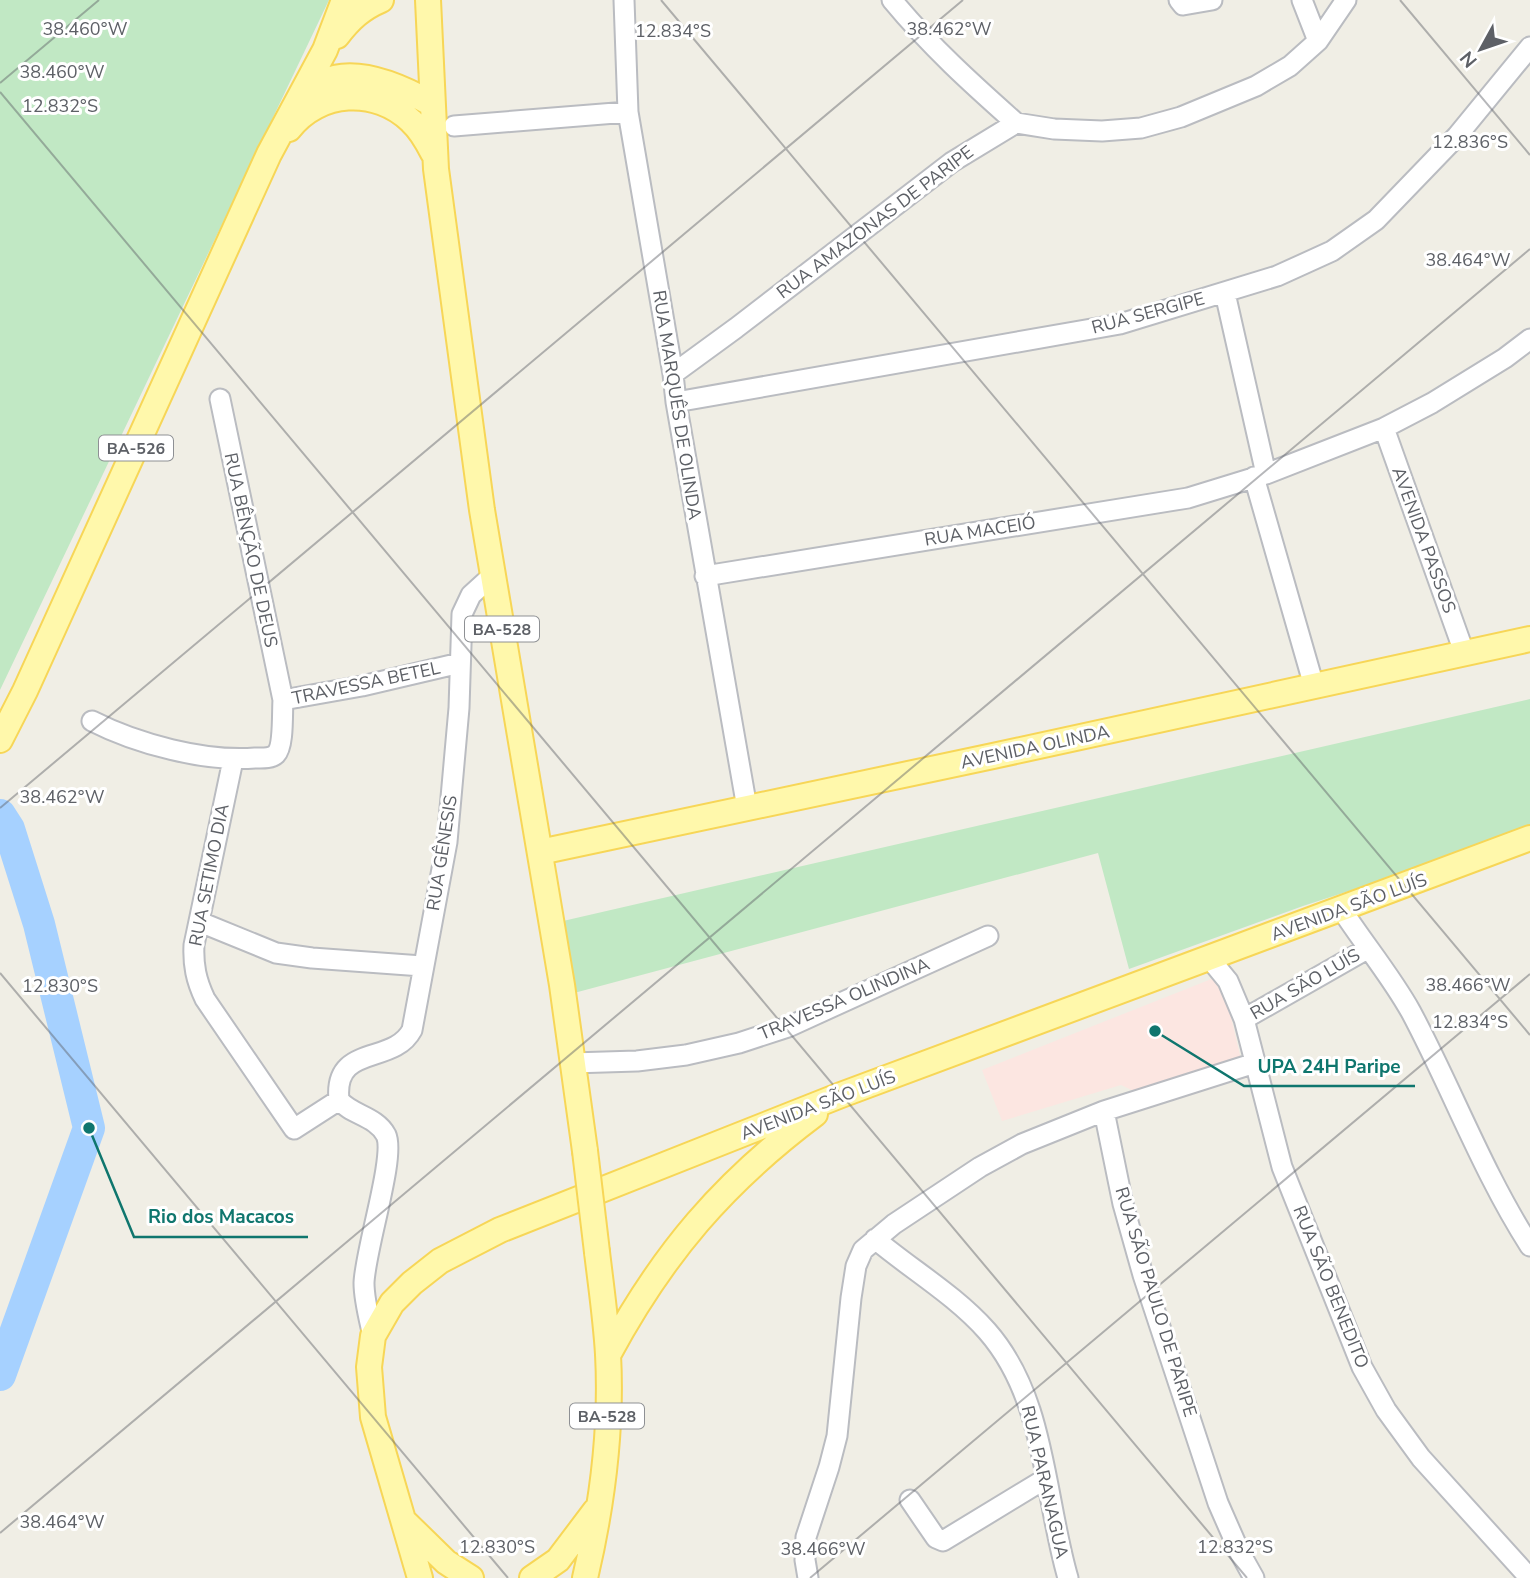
<svg xmlns="http://www.w3.org/2000/svg" width="1530" height="1578" viewBox="0 0 1530 1578" font-family="'Nunito Sans',sans-serif">
	<style>
		.medical { fill: #fce6e1 }
		.green { fill: #c1e8c4 }
		.lines { fill: none; stroke-linecap: round; stroke-linejoin: round }
		.river { stroke: #a6d1ff; stroke-width: 32 }
		.minor-casing { stroke: #babcc1; stroke-width: 23 }
		.major-casing { stroke: #f7d657; stroke-width: 28 }
		.minor { stroke: #fff; stroke-width: 19 }
		.major { stroke: #fff8ab; stroke-width: 24 }
		.major-bridge-casing { stroke: #f7d657; stroke-width: 28; stroke-linecap: butt }
		.major-bridge { stroke: #fff8ab; stroke-width: 24 }
		.ticks { fill: none; stroke: #5d6066; stroke-width: 2; stroke-opacity: 0.45 }
		.labels { text-anchor: middle; stroke-width: 6; stroke-linejoin: round; paint-order: stroke }
		.shield { fill: #fff; stroke: #8e9094; stroke-width: 2 }
		.shield-label { font-size: 16px; font-weight: bold; fill: #5d6066 }
		.street-label { font-size: 18px; fill: #5d6066; stroke: #fff }
		.ticks-label { font-size: 18px; text-anchor: middle; fill: #5d6066; stroke: #fff; stroke-width: 6; stroke-linejoin: round; paint-order: stroke }
		.leader { fill: none; stroke: #0f766e; stroke-width: 2.5 }
		.callout-dot { fill: #0f766e; stroke: #fff; stroke-width: 2.5 }
		.callout-label { font-size: 19px; text-anchor: middle; font-weight: bold; fill: #0f766e; stroke: #fff; stroke-width: 6; stroke-linejoin: round; paint-order: stroke }
	</style>
	<rect width="100%" height="100%" fill="#f0eee5"/>
	<path class="medical" d="M1214,978l15,31 12,50 -103,34 -17,-8 -119,36 -20,-51z"/>
	<path class="green" d="M0,0h329l-329,690z
		M1530,699v133l-227,74 -174,63 -31,-116 -524,140 -11,-72z"/>
	<g class="lines">
		<path class="river" d="M0,815l9,14 30,95 50,204 -89,247"/>
		<defs>
			<path id="minor" d="M624,0l4,112 45,262 3,28 71,406
				M892,0c38,46 80,84 124,123
				M1179,0l4,5 29,-5
				M1302,0l16,41
				M454,126l174,-14
				M1225,293l41,181
				M673,374l63,-46 216,-166 64,-39 38,6 48,2 39,-3 40,-11 75,-31 34,-20 28,-25 28,-41
				M220,399l63,301
				M676,402l444,-78 157,-48 55,-25 44,-31 81,-84 73,-89
				M1384,428l80,224
				M1254,477l60,209
				M705,576l483,-78 78,-24 118,-46 48,-25 73,-45 25,-19
				M92,721c45,23 113,41 163,37 6,0 16,1 21,-4 8,-8 6,-42 7,-54l79,-14 98,-23
				M233,760l-39,185c-1,20 2,35 11,54l89,130 45,-29
				M1342,910c22,34 49,66 69,102 41,77 72,161 119,234
				M200,922l76,31 36,5 110,8
				M1210,959l18,22 16,38 38,148 80,200 24,43 35,48 106,117
				M1244,1019l123,-70
				M572,1063l65,-2 49,-6 53,-12 49,-16 200,-91
				M339,1100c-6,-57 54,-34 73,-70l35,-188 12,-134 3,-94 9,-19 22,-20
				M339,1100c12,15 37,16 47,35 10,21 -21,115 -22,148 0,17 5,35 9,53
				M1104,1111l19,93 20,71 75,228 22,50 14,25
				M875,1239c37,31 80,56 112,92 59,67 57,165 81,247
				M910,1500l26,38 7,3 102,-62
				M808,1578l-3,-18 1,-23 23,-70 8,-31 14,-138 5,-32 7,-16 31,-26 86,-57 42,-23 82,-33 151,-48"/>
			<path id="major" d="M428,0l8,169 46,341 80,475 23,166
				M337,36c13,-17 25,-28 44,-36
				M303,100c32,-44 92,-17 129,4
				M289,129c30,-39 87,-42 122,-8 10,9 16,20 22,32
				M0,740l25,-49 244,-537 56,-104 19,-50
				M540,852l453,-96 537,-117
				M608,1355c55,-102 115,-172 207,-241
				M405,1522l41,40 25,16
				M420,1578l-47,-161 -4,-50 4,-31 19,-33 20,-20 28,-22 60,-31 341,-135 689,-257
				M532,1578l26,-18 37,-49
				M585,1578c17,-72 27,-150 23,-224 -2,-34 -7,-68 -11,-102"/>
		</defs>
		<use href="#minor" class="minor-casing"/>
		<use href="#major" class="major-casing"/>
		<use href="#minor" class="minor"/>
		<use href="#major" class="major"/>
		<defs>
			<path id="major-bridge" d="M585,1151l12,101"/>
		</defs>
		<use href="#major-bridge" class="major-bridge-casing"/>
		<use href="#major-bridge" class="major-bridge"/>
	</g>
	<path class="ticks" d="M661,0l869,1035M1400,0l130,155M0,83l99,-83M0,92l1247,1486M0,808l963,-808M0,973l508,605M0,1533l1530,-1284M810,1578l720,-604"/>
	<g class="labels">
		<g class="shield">
			<rect x="99" y="435.5" width="74" height="25" rx="5"/>
			<rect x="465" y="616.5" width="74" height="25" rx="5"/>
			<rect x="570" y="1403.5" width="74" height="25" rx="5"/>
		</g>
		<g class="shield-label">
			<text x="136" y="454">BA-526</text>
			<text x="502" y="635">BA-528</text>
			<text x="607" y="1422">BA-528</text>
		</g>
		<g class="street-label">
			<text transform="translate(875 222) rotate(-37)" y="6">RUA AMAZONAS DE PARIPE</text>
			<text transform="translate(1148 313) rotate(-15)" y="6">RUA SERGIPE</text>
			<text transform="translate(677 405) rotate(81)" y="6">RUA MARQUÊS DE OLINDA</text>
			<text transform="translate(980 531) rotate(-9)" y="6">RUA MACEIÓ</text>
			<text transform="translate(1424 540) rotate(70)" y="6">AVENIDA PASSOS</text>
			<text transform="translate(251 550) rotate(78)" y="6">RUA BÊNÇÃO DE DEUS</text>
			<text transform="translate(366 683) rotate(-12)" y="6">TRAVESSA BETEL</text>
			<text transform="translate(1035 747) rotate(-12)" y="6">AVENIDA OLINDA</text>
			<text transform="translate(442 853) rotate(-81)" y="6">RUA GÊNESIS</text>
			<text transform="translate(209 875) rotate(-79)" y="6">RUA SETIMO DIA</text>
			<text transform="translate(1349 907) rotate(-20)" y="6">AVENIDA SÃO LUÍS</text>
			<text transform="translate(1305 984) rotate(-30)" y="6">RUA SÃO LUÍS</text>
			<text transform="translate(844 999) rotate(-23)" y="6">TRAVESSA OLINDINA</text>
			<text transform="translate(818 1105) rotate(-21)" y="6">AVENIDA SÃO LUÍS</text>
			<text transform="translate(1331 1287) rotate(68)" y="6">RUA SÃO BENEDITO</text>
			<text transform="translate(1156 1302) rotate(73)" y="6">RUA SÃO PAULO DE PARIPE</text>
			<text transform="translate(1045 1482) rotate(77)" y="6">RUA PARANAGUA</text>
		</g>
	</g>
	<g class="ticks-label">
		<text x="85" y="35">38.460°W</text>
		<text x="949" y="35">38.462°W</text>
		<text x="673" y="37">12.834°S</text>
		<text x="62" y="78">38.460°W</text>
		<text x="60" y="112">12.832°S</text>
		<text x="1470" y="148">12.836°S</text>
		<text x="1468" y="266">38.464°W</text>
		<text x="62" y="803">38.462°W</text>
		<text x="1468" y="991">38.466°W</text>
		<text x="60" y="992">12.830°S</text>
		<text x="1470" y="1028">12.834°S</text>
		<text x="62" y="1528">38.464°W</text>
		<text x="497" y="1553">12.830°S</text>
		<text x="1235" y="1553">12.832°S</text>
		<text x="823" y="1555">38.466°W</text>
	</g>
	<path class="leader" d="M1155 1031L1244 1086H1415M89 1128L134 1237H308"/>
	<g class="callout-dot">
		<circle cx="1155" cy="1031" r="7"/>
		<circle cx="89" cy="1128" r="7"/>
	</g>
	<g class="callout-label">
		<text x="1329" y="1073">UPA 24H Paripe</text>
		<text x="221" y="1223">Rio dos Macacos</text>
	</g>
	<g transform="translate(1481 49) rotate(230)" stroke="#ffffff" stroke-width="5" paint-order="stroke">
	<path d="M0-5L12 26L0 18L-12 26Z" fill="#5d6066"/>
	<text y="-10" font-size="19" font-weight="bold" text-anchor="middle" fill="#5d6066">N</text>
	</g>
</svg>
